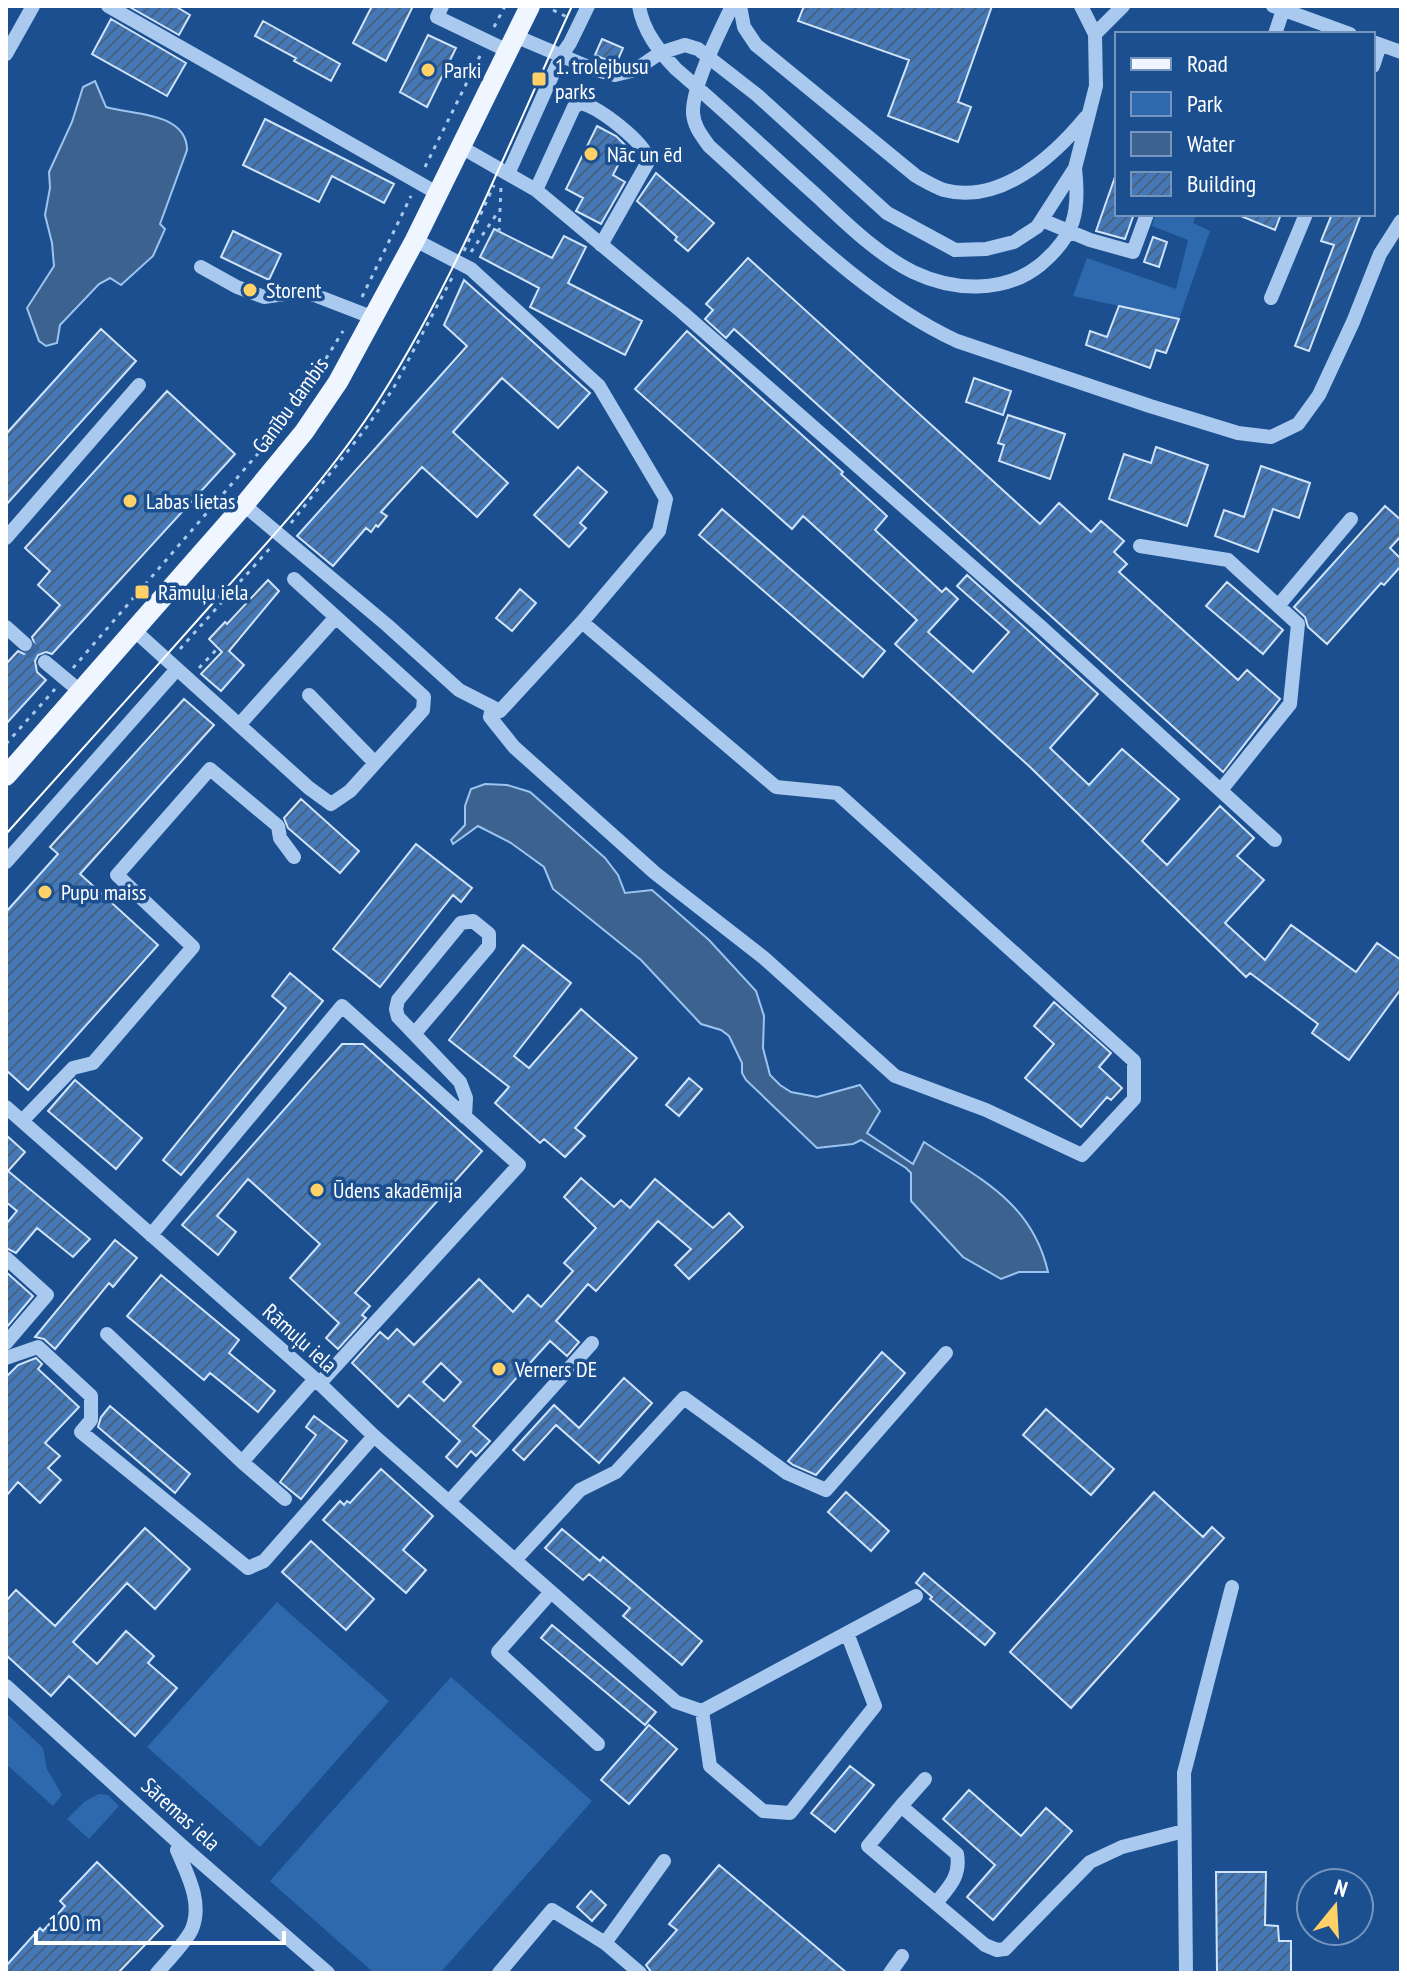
<svg xmlns="http://www.w3.org/2000/svg" width="1407" height="1979" viewBox="0 0 1407 1979" font-family="'PT Sans Narrow',sans-serif">
	<style>
		.green { fill: #2e69ad }
		.water { fill: #3c6290; stroke: #9cc4f0; stroke-width: 2 }
		.building { fill: url(#building-hatch); stroke: #cfe3fa; stroke-width: 2; fill-rule: evenodd }
		.lines { fill: none; stroke-linecap: round; stroke-linejoin: round }
		.minor-tunnel { stroke: #3d69a0; stroke-width: 14; stroke-dasharray: 14 7; stroke-linecap: butt }
		.path { stroke: #a9c9ee; stroke-width: 3; stroke-dasharray: 4 6; stroke-linecap: butt }
		.minor { stroke: #a9c9ee; stroke-width: 14 }
		.major { stroke: #f0f6ff; stroke-width: 20 }
		.tram { stroke: #fff; stroke-width: 2 }
		.poi-dot { fill: #ffd166; stroke: #1b4f8f; stroke-width: 3 }
		.labels { text-anchor: middle; stroke-width: 7; stroke-linejoin: round; paint-order: stroke }
		.poi-label { font-size: 22px; fill: #fff; stroke: #1b4f8f; text-anchor: start }
		.street-label { font-size: 22px; fill: #fff; stroke: #1b4f8f }
	</style>
	<defs>
		<pattern id="building-hatch" width="6" height="6" patternUnits="userSpaceOnUse" patternTransform="scale(2)"><rect width="6" height="6" fill="#4478b7"/><path d="M-1 1l2-2M0 6l6-6M5 7l2-2" fill="none" stroke="#486282"/></pattern>
	</defs>
	<rect width="100%" height="100%" fill="#1b4f8f"/>
	<path class="green" d="M1156,214h40l-3,9 17,8 -31,88 -106,-23 14,-38 89,31 12,-49 -36,-14z
		M277,1602l112,99 -129,146 -113,-100z
		M451,1677l141,124 -152,172h-66l-104,-92z
		M6,1713l37,35 4,21 15,26 -9,11 -47,-42z
		M99,1794l9,1 11,11 -30,33 -22,-20 17,-17z"/>
	<path class="water" d="M95,81l11,26c26,8 81,5 81,43l-27,74 5,5 -12,27 -32,29 -11,-7 -11,6 -39,41 -3,18 -11,3 -7,-5 -12,-33 27,-42 -2,-23 -7,-28 5,-27 -1,-16 23,-50 11,-35z
		M485,784l22,1 23,7 75,66 13,17 7,18 27,-3 57,50 47,51 8,25 -1,32 7,27 10,10 11,7 26,5 43,-12 20,26 -13,22 46,31 11,-22c56,37 108,60 124,130h-29l-18,7 -38,-22 -52,-56v-28l-5,-5 -45,-28 -8,4 -36,4 -71,-68 -4,-7v-10l-13,-27 -8,-6 -20,-6 -60,-64 -88,-71 -9,-22 -33,-24 -33,-17 -25,18 -2,-4 14,-15v-19l6,-17z"/>
	<path class="building" d="M128,6h47l15,9 -11,20z
		M372,6h41l-27,55 -33,-18z
		M804,6h188l-34,96 13,5 -13,35 -70,-26 21,-56 -111,-39z
		M111,19l75,44 -19,33 -75,-42z
		M263,21l77,43 -9,17 -37,-20 2,-3 -41,-22z
		M428,35l28,13 -29,59 -27,-15z
		M602,39l21,9 -7,16 -21,-9z
		M265,119l129,65 -10,19 -52,-27 -13,26 -76,-37z
		M597,126l19,10 11,11 -14,28 12,7 -24,42 -25,-13 7,-13 -17,-9z
		M656,173l58,50 -26,28 -13,-11 2,-3 -40,-36z
		M1115,177l2,37h17l-9,25 -29,-8z
		M1236,214h45l-6,16z
		M1332,214h29l-52,137 -14,-5 39,-101 -13,-4z
		M494,229l58,29 12,-22 22,11 -18,36 74,38 -17,34 -95,-48 9,-19 -59,-31z
		M233,231l48,23 -12,26 -48,-23z
		M1153,237l14,5 -8,25 -15,-5z
		M748,258l292,266 19,-21 32,29 10,-11 23,20 -10,11 13,12 -8,8 119,108 9,-10 33,29 -57,73 -489,-443 -8,9 -21,-19 8,-9 -7,-6z
		M464,280l126,113 -32,35 -56,-50 -49,54 55,51 -31,34 -55,-50 -41,45 6,4 -9,11 -2,-2 -5,7 -5,-4 -33,38 -36,-30 170,-190 -23,-21z
		M1119,306l60,13 -13,34 -10,-3 -6,18 -64,-23 4,-14 17,6z
		M101,329l35,32 -130,144v-71z
		M687,331l156,141 -2,2 46,42 -12,14 67,62 4,-4 12,11 -30,33 45,40 36,-40 -52,-46 10,-11 131,119 -48,54 39,37 33,-36 57,50 -37,42 25,24 53,-59 34,32 -17,18 27,24 -39,43 40,37 26,-35 65,47 21,-29 24,17v29l-52,71 -37,-27 6,-9 -68,-51 -4,4 -216,-210 -135,-123 22,-24 -114,-104 -11,13 -157,-140z
		M974,378l37,13 -8,24 -37,-13z
		M167,391l68,63 -183,200 -6,-2 -8,3 -3,6 2,11 9,8 -40,44v-60l12,-13 6,3 8,-3 3,-6 -3,-8 28,-32 -22,-20 12,-14 -25,-23z
		M1008,415l57,19 -15,45 -51,-18 5,-16 -6,-2z
		M1156,447l52,18 -21,61 -78,-27 15,-45 27,9z
		M1261,466l49,17 -11,35 -26,-9 -15,43 -43,-16 9,-26 20,7z
		M578,467l29,25 -27,31 6,5 -17,19 -35,-32z
		M1385,506l16,14v16l-11,12 11,11v7l-17,19 -3,-2 -54,61 -19,-17 -3,-10 -11,-10z
		M722,509l163,142 -22,26 -164,-142z
		M268,580l11,11 -50,60 15,14 -23,26 -20,-17 21,-22 -13,-13 16,-17 2,2z
		M1227,582l56,48 -20,24 -57,-48z
		M520,589l16,14 -24,28 -16,-13z
		M184,699l30,26 -134,149 78,71 -130,145 -22,-20v-158l52,-58 -8,-7z
		M301,799l58,52 -19,22 -52,-45 -4,-10z
		M416,844l56,44 -11,14 -8,-7 -73,92 -47,-38z
		M523,945l48,38 -57,73 15,12 52,-59 56,49 -62,70 10,8 -20,21 -21,-18 -4,4 -45,-40 14,-16 -60,-47z
		M290,973l33,28 -142,174 -18,-15 123,-152 -14,-12z
		M1054,1002l57,51 -12,14 23,21 -11,12 -4,-3 -26,30 -56,-49 29,-34 -20,-18z
		M342,1044h21l119,107 -127,142 15,13 -8,9 4,3 -28,31 -12,-11 13,-15 -49,-45 30,-34 -72,-65 -31,37 19,16 -18,23 -36,-30z
		M689,1078l13,11 -23,27 -13,-11z
		M75,1080l67,58 -26,31 -68,-58z
		M6,1135l19,17 -17,19 82,68 -17,18 -36,-29 -21,25 -10,-5v-24l11,-13 -11,-9z
		M581,1178l33,29 7,-7 9,8 25,-29 58,49 16,-15 14,14 -54,52 -14,-14 16,-16 -33,-28 -62,70 -8,-7 -32,37 23,21 -12,14 -17,-15 -77,85 17,15 -14,15 -5,-5 -14,16 -11,-10 14,-16 -51,-46 -11,12 -46,-44 28,-31 8,7 9,-10 17,16 65,-66 34,33 15,-17 13,12 32,-36 -9,-8 32,-35 -32,-31zM441,1363l20,19 -17,19 -21,-19z
		M115,1240l22,18 -24,29 -4,-4 -54,66 -11,-10 -9,-2z
		M6,1272l27,24 -27,32z
		M161,1275l78,65 -10,13 46,38 -17,21 -48,-39 -6,7 -77,-64z
		M882,1352l23,21 -89,102 -23,-10 -5,-4z
		M36,1358l6,6 -4,5 41,38 -34,36 15,13 -12,12 13,12 -21,23 -22,-21 -12,14v-119l12,-12z
		M624,1378l28,25 -53,60 -43,-38 -32,35 -11,-10 41,-45 25,23z
		M110,1406l80,68 -15,19 -77,-66 3,-10z
		M1046,1409l68,60 -23,26 -68,-60z
		M314,1416l33,25 -46,58 -21,-17 36,-47 -10,-8z
		M381,1469l52,47 -30,34 23,20 -20,23 -83,-73 17,-19 4,4 3,-4 3,2z
		M846,1492l43,39 -18,20 -43,-39z
		M1154,1492l49,45 9,-10 12,11 -153,170 -61,-56z
		M145,1528l45,41 -35,40 -28,-26 -54,59 24,22 29,-33 28,25 -6,7 29,25 -42,48 -66,-60 -18,20 -45,-41v-54l10,-11 39,36z
		M562,1529l38,32 3,-4 99,84 -20,24 -59,-49 7,-8 -41,-34 -6,6 -38,-32z
		M311,1541l63,58 -28,31 -64,-58z
		M924,1573l71,60 -10,12 -55,-46 2,-2 -16,-14z
		M552,1625l104,87 -11,13 -104,-87z
		M649,1725l28,24 -48,55 -28,-24z
		M850,1766l24,19 -39,47 -24,-19z
		M969,1790l52,46 25,-28 26,23 -79,89 -26,-23 28,-32 -52,-46z
		M97,1862l66,64 -45,47h-112v-7l34,-38 3,3 22,-25 -5,-5z
		M719,1865l128,108h-195l-6,-8 31,-35 -8,-6z
		M1216,1872h50l-1,53 13,1 1,15h12v32h-74z
		M591,1891l15,14 -14,16 -15,-14z"/>
	<g class="lines">
		<path class="minor-tunnel" d="M25,644l20,18"/>
		<path class="path" d="M553,10l14,7
			M494,27l11,-21
			M425,167l55,-111
			M499,232l2,-45
			M464,251l30,-66
			M471,252l27,-40
			M362,297l49,-101
			M291,523l75,-95 27,-39 60,-113
			M180,649l91,-102
			M73,668l201,-233 27,-36 42,-68
			M199,668l19,-20
			M6,744l49,-55"/>
		<path class="minor" d="M108,6l329,187
			M442,6l-5,11 71,34
			M639,6c4,25 20,45 37,63 48,41 94,85 141,127 29,27 60,58 96,76 40,19 91,22 127,-7 35,-29 40,-53 35,-97
			M732,6c-12,25 -40,80 -39,107 1,14 9,23 16,33 77,69 154,151 248,195l193,65 88,27 33,4 27,-13 21,-29 34,-73 27,-68 21,-33
			M740,6l4,21 12,18 160,131c9,5 19,11 28,14 56,15 109,-33 142,-73
			M1273,6l77,28
			M1095,34l28,-28
			M1275,34l8,-24
			M515,36l78,33 22,6 20,-5 25,-17 25,-8 13,4 59,46 130,118 68,37 31,-1 28,-7 23,-15 38,-59 21,-82 -1,-52 -14,-28
			M1373,42l28,10
			M6,54l27,-48
			M1373,66l7,-21
			M461,147l75,43 146,122 358,314 235,214
			M508,174l53,-118 9,-13 18,-37
			M536,190l38,-83 7,-4c19,5 62,38 68,57l-48,85
			M1042,220l48,20 43,12 14,-38
			M201,267l36,20 27,10 40,-6 70,27
			M1271,298l35,-84
			M244,505l143,120 72,65 41,21 82,-89 77,-91 7,-32 -67,-113 -128,-117 -56,-29
			M6,538l133,-153
			M1140,546l88,14 70,64 -8,80 -69,86
			M1278,606l73,-87
			M6,627l19,17
			M135,631l174,157 22,16 19,-13 73,-81 1,-13 -130,-118
			M45,662l36,30
			M309,695l66,68
			M492,707l-2,10 24,30 141,126 109,85 131,118 91,34 96,45 52,-56v-38l-297,-268 -61,-6 -194,-165
			M239,725l97,-108
			M6,862l171,-193
			M415,1033l74,-87v-12l-16,-13 -12,2 -63,77 -2,9 2,8 62,65 6,16 -1,19
			M6,1107l309,272 59,57 302,266 26,9 214,-115
			M22,1121l51,-53 20,-5 100,-116 -76,-72 93,-106 68,57 2,12 14,19
			M151,1235l191,-229 177,159 -200,219
			M6,1258l41,37 -41,48
			M107,1334l135,128 43,37
			M6,1358l32,-11 53,49v24l-10,12 167,136 16,-7 110,-125
			M242,1462l73,-83
			M449,1502l143,-159
			M515,1560l65,-70 36,-18 68,-74 103,75 39,17 120,-137
			M551,1592l-53,60 100,92
			M6,1686l175,159 147,128
			M702,1711l8,55 53,45 27,2 85,-107 -28,-73
			M901,1806l24,-27
			M936,1903c13,-16 25,-27 21,-49l-56,-48 -33,40 117,99 12,5 8,-1 85,-87 32,-15 62,-16
			M605,1943l59,-82
			M157,1973c10,-12 30,-32 35,-44 11,-27 -5,-55 -15,-79l4,-5
			M499,1973l53,-63 53,33 35,30
			M890,1973l12,-17
			M1186,1973l-2,-200 48,-186"/>
		<path class="major" d="M6,776l238,-271 60,-73 34,-50 77,-142 115,-234"/>
		<path class="tram" d="M6,834c72,-80 143,-159 214,-239 57,-63 115,-126 160,-197 78,-123 131,-260 192,-392"/>
	</g>
	<g class="poi-dot">
		<circle cx="428" cy="70" r="8"/>
		<rect x="531" y="71" width="16" height="16" rx="4"/>
		<circle cx="591" cy="154" r="8"/>
		<circle cx="250" cy="290" r="8"/>
		<circle cx="130" cy="501" r="8"/>
		<rect x="134" y="584" width="16" height="16" rx="4"/>
		<circle cx="45" cy="892" r="8"/>
		<circle cx="317" cy="1190" r="8"/>
		<circle cx="499" cy="1369" r="8"/>
	</g>
	<g class="labels">
		<g class="poi-label">
			<text x="555" y="74">1. trolejbusu<tspan x="555" dy="25">parks</tspan></text>
			<text x="444" y="78">Parki</text>
			<text x="607" y="162">Nāc un ēd</text>
			<text x="266" y="298">Storent</text>
			<text x="146" y="509">Labas lietas</text>
			<text x="158" y="600">Rāmuļu iela</text>
			<text x="61" y="900">Pupu maiss</text>
			<text x="333" y="1198">Ūdens akadēmija</text>
			<text x="515" y="1377">Verners DE</text>
		</g>
		<g class="street-label">
			<text transform="translate(290 405) rotate(-54)" y="8">Ganību dambis</text>
			<text transform="translate(300 1338) rotate(42)" y="8">Rāmuļu iela</text>
			<text transform="translate(181 1814) rotate(42)" y="8">Sāremas iela</text>
		</g>
	</g>
	<rect width="1407" height="1979" fill="none" stroke="#ffffff" stroke-width="16"/>
	<rect x="1115" y="32" width="260" height="184" fill="#1b4f8f" stroke="#7695bc" stroke-width="2"/>
	<rect x="1131" y="58" width="40" height="12" fill="#f0f6ff" stroke="#7695bc" stroke-width="2"/>
	<text x="1187" y="72" font-size="24" fill="#ffffff">Road</text>
	<rect x="1131" y="92" width="40" height="24" fill="#2e69ad" stroke="#7695bc" stroke-width="2"/>
	<text x="1187" y="112" font-size="24" fill="#ffffff">Park</text>
	<rect x="1131" y="132" width="40" height="24" fill="#3c6290" stroke="#7695bc" stroke-width="2"/>
	<text x="1187" y="152" font-size="24" fill="#ffffff">Water</text>
	<rect x="1131" y="172" width="40" height="24" fill="url(#building-hatch)" stroke="#7695bc" stroke-width="2"/>
	<text x="1187" y="192" font-size="24" fill="#ffffff">Building</text>
	<g transform="translate(1335 1907) rotate(18)"><circle r="38" fill="#1b4f8f" stroke="#7695bc" stroke-width="2"/>
	<path d="M0-6L14 30L0 20L-14 30Z" fill="#ffd166"/>
	<text y="-12" font-size="22" font-weight="bold" text-anchor="middle" fill="#ffffff">N</text>
	</g>
	<path d="M36 1931v12h248v-12" fill="none" stroke="#ffffff" stroke-width="4"/>
	<text x="48" y="1931" font-size="24" fill="#ffffff" stroke="#1b4f8f" stroke-width="6" paint-order="stroke">100 m</text>
</svg>
